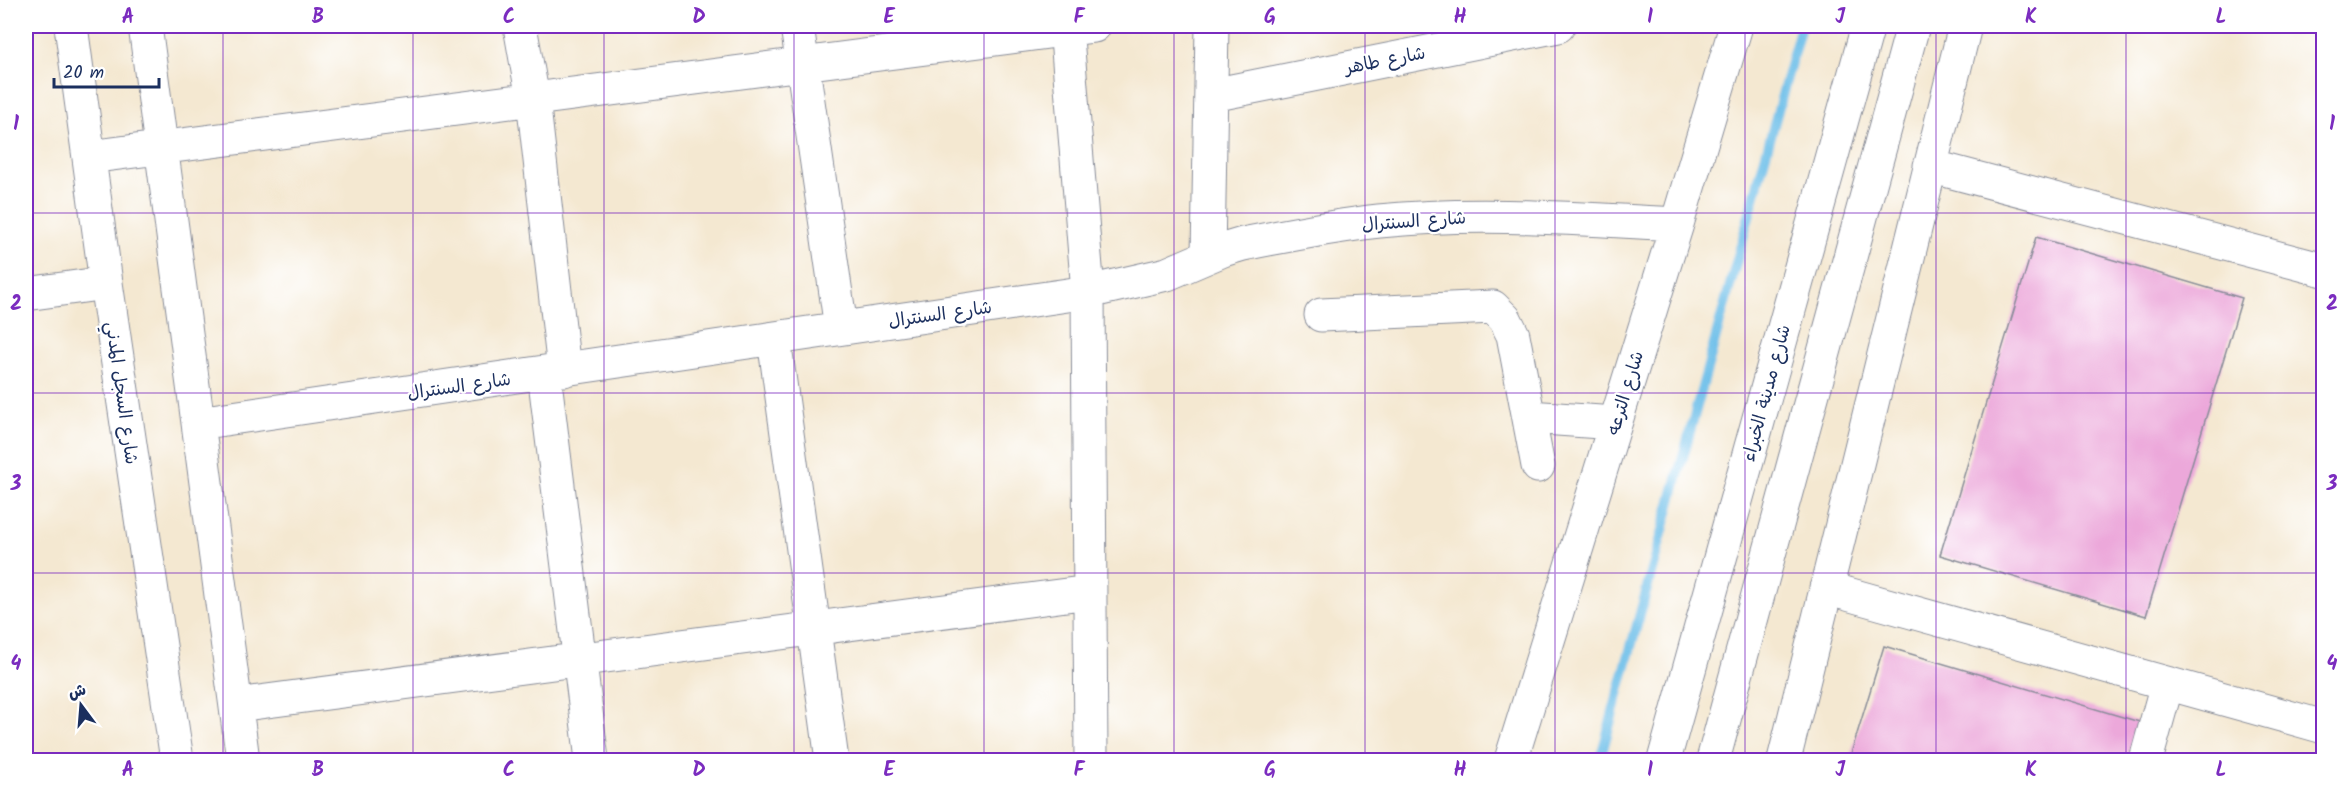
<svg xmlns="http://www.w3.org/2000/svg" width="2349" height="786" viewBox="0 0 2349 786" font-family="Kalam,'Playpen Sans Arabic',sans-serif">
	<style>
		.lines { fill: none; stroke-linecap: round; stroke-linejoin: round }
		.stream { stroke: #6ebfe9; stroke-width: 10 }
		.building { fill: #eca8da }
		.minor-casing { stroke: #888c98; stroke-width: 35 }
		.minor { stroke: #fff; stroke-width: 33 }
		.grid { fill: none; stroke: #7b2cbf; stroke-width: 1.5; stroke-opacity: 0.55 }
		.labels { text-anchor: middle; stroke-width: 4.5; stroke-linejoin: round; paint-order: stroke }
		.street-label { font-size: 18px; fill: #1b2f5e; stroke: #fff }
		.neatline { fill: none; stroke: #7b2cbf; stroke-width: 2 }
		.grid-label { font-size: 20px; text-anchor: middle; font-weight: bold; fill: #7b2cbf }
	</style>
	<rect width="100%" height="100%" fill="#fff"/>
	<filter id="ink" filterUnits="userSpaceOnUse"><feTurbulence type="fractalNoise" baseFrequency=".0167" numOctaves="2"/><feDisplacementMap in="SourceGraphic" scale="12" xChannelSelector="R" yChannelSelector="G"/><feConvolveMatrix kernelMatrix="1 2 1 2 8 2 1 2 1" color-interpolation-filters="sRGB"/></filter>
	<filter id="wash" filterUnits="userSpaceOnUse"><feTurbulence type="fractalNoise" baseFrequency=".008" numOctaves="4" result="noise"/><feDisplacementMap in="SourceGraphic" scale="24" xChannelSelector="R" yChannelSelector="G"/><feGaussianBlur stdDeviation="1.35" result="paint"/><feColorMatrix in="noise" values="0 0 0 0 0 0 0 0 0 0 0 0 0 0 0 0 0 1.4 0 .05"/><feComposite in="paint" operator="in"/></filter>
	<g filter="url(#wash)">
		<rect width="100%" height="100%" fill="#f4e8d1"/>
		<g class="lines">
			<path class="stream" d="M1600,760l201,-734"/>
		</g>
		<g id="blocks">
			<path class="building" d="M2036,237l206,61 -96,318 -206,-61z
				M1884,646l259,77 -11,37h-283z"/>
		</g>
	</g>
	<g filter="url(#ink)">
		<use href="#blocks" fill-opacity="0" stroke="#888c98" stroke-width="1.5"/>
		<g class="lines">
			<defs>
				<path id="minor" d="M71,26l35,257 71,477
					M145,26l98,734
					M520,26l13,73 31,271
					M797,26l44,302
					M1066,26l22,266 3,468
					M1212,95l346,-69
					M89,157l1005,-131
					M1930,166l394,104
					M1208,256l4,-230
					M26,294l80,-11
					M1321,315l172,-8 12,12 8,16 25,131
					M774,339l58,421
					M544,373l48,387
					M1529,417l86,6
					M198,423l890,-131 79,-18 56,-24 20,-6c45,-9 91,-18 136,-23 99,-10 199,-2 298,3
					M1826,588l498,139
					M236,705l853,-113
					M1511,760l166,-536 59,-198
					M1664,760l204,-734
					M1713,760l200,-734
					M1784,760l181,-734
					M2146,760l21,-76"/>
			</defs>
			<use href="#minor" class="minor-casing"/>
			<use href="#minor" class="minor"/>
		</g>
	</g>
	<path class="grid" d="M223,26v734M413,26v734M604,26v734M794,26v734M984,26v734M1174,26v734M1365,26v734M1555,26v734M1745,26v734M1936,26v734M2126,26v734M26,213h2298M26,393h2298M26,573h2298"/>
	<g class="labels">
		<g class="street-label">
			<text transform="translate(1385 60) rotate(-11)" y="6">شارع طاهر</text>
			<text transform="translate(1414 221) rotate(-4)" y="6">شارع السنترال</text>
			<text transform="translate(940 314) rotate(-8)" y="6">شارع السنترال</text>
			<text transform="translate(459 386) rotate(-8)" y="6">شارع السنترال</text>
			<text transform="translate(122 393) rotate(82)" y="6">شارع السجل المدني</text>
			<text transform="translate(1625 393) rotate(-73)" y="6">شارع الترعه</text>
			<text transform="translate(1766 393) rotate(-75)" y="6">شارع مدينة الخبراء</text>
		</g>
	</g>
	<rect width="2349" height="786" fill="none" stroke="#fff" stroke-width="66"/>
	<g transform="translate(81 705) rotate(344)" stroke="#ffffff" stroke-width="4.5" paint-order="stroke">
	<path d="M0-4.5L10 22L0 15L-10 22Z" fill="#1b2f5e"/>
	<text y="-9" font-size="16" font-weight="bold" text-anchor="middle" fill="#1b2f5e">ش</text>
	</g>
	<path d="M54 78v9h105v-9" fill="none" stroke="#1b2f5e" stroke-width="3"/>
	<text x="63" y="78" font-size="18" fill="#1b2f5e" stroke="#ffffff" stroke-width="4.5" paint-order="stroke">20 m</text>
	<rect x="33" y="33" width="2283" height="720" class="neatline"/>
	<g class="grid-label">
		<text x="128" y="23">A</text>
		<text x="318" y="23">B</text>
		<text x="509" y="23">C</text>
		<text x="699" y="23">D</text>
		<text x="889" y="23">E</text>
		<text x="1079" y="23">F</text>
		<text x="1270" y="23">G</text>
		<text x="1460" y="23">H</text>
		<text x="1650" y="23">I</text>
		<text x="1840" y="23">J</text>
		<text x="2031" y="23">K</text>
		<text x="2221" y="23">L</text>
		<text x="16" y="130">1</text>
		<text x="2332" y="130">1</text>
		<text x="16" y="310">2</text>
		<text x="2332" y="310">2</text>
		<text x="16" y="490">3</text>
		<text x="2332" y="490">3</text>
		<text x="16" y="670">4</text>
		<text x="2332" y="670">4</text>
		<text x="128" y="776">A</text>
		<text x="318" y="776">B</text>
		<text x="509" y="776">C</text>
		<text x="699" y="776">D</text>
		<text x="889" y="776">E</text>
		<text x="1079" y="776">F</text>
		<text x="1270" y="776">G</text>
		<text x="1460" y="776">H</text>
		<text x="1650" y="776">I</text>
		<text x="1840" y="776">J</text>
		<text x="2031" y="776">K</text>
		<text x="2221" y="776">L</text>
	</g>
</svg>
